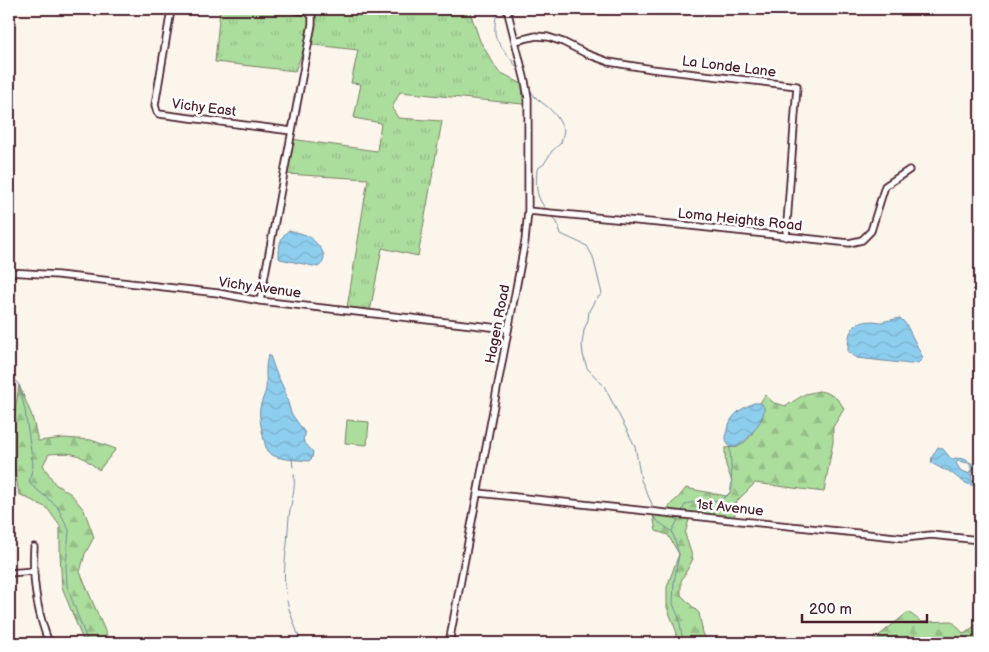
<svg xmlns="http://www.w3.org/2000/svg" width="989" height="652" viewBox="0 0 989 652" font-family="'Balsamiq Sans',sans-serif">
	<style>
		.grass { fill: url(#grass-tufts); stroke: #7a7e64 }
		.forest { fill: url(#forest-firs); stroke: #7a7e64 }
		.garden { fill: #abdd9d; stroke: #7a7e64 }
		.water { fill: url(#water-waves); stroke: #7288a0 }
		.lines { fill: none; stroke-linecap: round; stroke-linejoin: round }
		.stream { stroke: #7288a0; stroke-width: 1 }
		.minor-casing { stroke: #4a1f2b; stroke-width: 9 }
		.minor { stroke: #fff; stroke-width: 5.5 }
		.labels { text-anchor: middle; stroke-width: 5; stroke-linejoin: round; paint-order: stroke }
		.street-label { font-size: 14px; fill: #4a1f2b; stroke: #fff }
	</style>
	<defs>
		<pattern id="grass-tufts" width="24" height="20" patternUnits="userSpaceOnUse" patternTransform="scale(1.25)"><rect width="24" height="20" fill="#abdd9d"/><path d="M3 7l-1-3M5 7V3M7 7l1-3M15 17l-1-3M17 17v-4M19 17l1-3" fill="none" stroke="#95bd87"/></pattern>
		<pattern id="forest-firs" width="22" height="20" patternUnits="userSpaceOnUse" patternTransform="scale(1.25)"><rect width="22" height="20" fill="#abdd9d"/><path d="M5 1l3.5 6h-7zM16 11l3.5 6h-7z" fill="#95bd87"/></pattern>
		<pattern id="water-waves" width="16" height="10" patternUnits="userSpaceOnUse" patternTransform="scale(1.25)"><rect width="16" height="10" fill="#8dceee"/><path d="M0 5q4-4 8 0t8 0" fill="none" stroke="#7bb0cc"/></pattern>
	</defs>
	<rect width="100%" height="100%" fill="#fcf5ec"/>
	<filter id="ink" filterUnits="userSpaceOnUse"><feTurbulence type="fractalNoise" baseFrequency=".02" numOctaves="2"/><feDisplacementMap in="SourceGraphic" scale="10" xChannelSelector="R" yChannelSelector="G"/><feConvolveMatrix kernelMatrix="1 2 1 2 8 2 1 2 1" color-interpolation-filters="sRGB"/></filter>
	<g filter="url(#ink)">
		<path class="grass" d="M220,9h249l11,32 18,30 24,13 1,20 -123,-12 -8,16 6,10 44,3 -24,135 -36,-8 -12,64 -23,-4 21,-129 -82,-5 5,-35 86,12 4,-28 -27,-5 7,-34 -10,-1 7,-33 -52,-6 -11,27 -80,-9z"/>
		<path class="forest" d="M19,385l13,31 6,25 26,-3 27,2 25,9 -17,21c-21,-17 -23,-18 -50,-16l-6,11 12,19 16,10 13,16 10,27 -9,17 -5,18 30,71h-26l-22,-56 -2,-33v-28l-13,-18 -28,-14 -9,-49z
			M819,391c12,2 20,7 25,18l-11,18v15l-9,50 -69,-9 -18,18 -3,19 -44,-4 -5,18 8,25 -12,22v14l18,18 4,20 5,10h-35l4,-10 -10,-26v-20l12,-33 -11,-19 -12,-4 -3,-16 11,-2 8,-10 6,-5 8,-10 40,8c12,-8 3,-20 0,-31 -1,-6 -1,-12 -1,-17 4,-1 8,0 12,-1 15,-6 22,-26 26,-40l-3,-4 5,-8 9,8 12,3 19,-12z
			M908,612l14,10 30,-1 12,13 16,-12v21h-110z"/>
		<path class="garden" d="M347,420l22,2 -2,23 -22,-2z"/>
		<path class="water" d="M289,230c6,2 13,3 19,6 4,2 6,5 9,8 7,8 11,16 1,23l-38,-8 -1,-1c0,-12 0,-20 10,-28z
			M900,318l6,6 17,34 -5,5 -8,1 -53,-6 -9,-6c0,-20 2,-30 25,-31 3,0 5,1 8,1 6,-1 13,-3 19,-4z
			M269,354l1,2 5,14 9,19 7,24 14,20v3l-2,2 1,4 9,10 -1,6 -3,3c-13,-2 -33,0 -42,-10 -3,-10 -9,-34 -7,-43 1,-7 5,-13 6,-19 1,-12 -2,-24 3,-35z
			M754,403h7c2,3 3,3 3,7 0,10 -17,31 -26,36 -3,2 -4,1 -8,1 -4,-4 -5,-8 -3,-15 3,-16 11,-22 27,-29z
			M938,447l5,2 9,11h2l1,-2 9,1 9,5 1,4 -2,5 -3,-1 2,-2v-3l-2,-4 -11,-2 -2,2 4,7 12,5 -1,5 8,5c-11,3 -20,-7 -29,-13 -2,-2 -5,-2 -8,-3 -3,-2 -7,-4 -11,-6l1,-6z"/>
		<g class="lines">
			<path class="stream" d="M496,9c1,10 -3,19 0,29 4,9 18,24 24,34
				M529,88l6,9 14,11 8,9 7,13 -3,13 -9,8 -8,13 -7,5c-1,16 -2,27 9,40
				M552,217l5,5 4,12 26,12 6,11 9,37 -7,6 -6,11 -1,9 -4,10 -2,14 1,11 4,13 17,18 31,60 6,34 11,24v4
				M9,373l10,12 6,25 8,55 -4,18 28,23 12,24 -3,36 1,20 21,57
				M292,459l1,8
				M682,511l3,-6c10,-5 15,-3 26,-4 6,0 14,-3 18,-7 5,-6 1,-37 1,-47
				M653,515c3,7 12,11 18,16
				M679,518l-7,13 7,23 -5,28 -1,22 6,14 3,18 -3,7
				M286,594c-3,-17 -1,-34 1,-50 1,-9 1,-19 2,-28 2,-13 7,-28 5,-42
				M287,601l2,8 12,34"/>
			<defs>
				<path id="minor" d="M171,10l-16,95 2,7 2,2 133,17
					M515,41l21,-5 12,1 15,5 24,12 22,8 43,7 145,17 -11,151
					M528,211l153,14 168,18 13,-3 9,-9 14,-45 24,-16
					M9,272l49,3 160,18 42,8 248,28
					M260,301l52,-277v-8l-4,-4 -16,-3
					M478,493l244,26 183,19 26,-3 49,5
					M34,547c-2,34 3,65 15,96
					M9,573l24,-2
					M449,643l76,-402 3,-30v-113l-3,-17 -18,-72"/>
			</defs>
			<use href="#minor" class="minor-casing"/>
			<use href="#minor" class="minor"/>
		</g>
	</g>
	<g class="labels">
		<g class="street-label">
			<text transform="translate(729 66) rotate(7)" y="5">La Londe Lane</text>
			<text transform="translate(204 107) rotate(7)" y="5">Vichy East</text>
			<text transform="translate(740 219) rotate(6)" y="5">Loma Heights Road</text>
			<text transform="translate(260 287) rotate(8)" y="5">Vichy Avenue</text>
			<text transform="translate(497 324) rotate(-79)" y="5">Hagen Road</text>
			<text transform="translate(730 507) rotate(6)" y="5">1st Avenue</text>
		</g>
	</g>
	<rect width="989" height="652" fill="none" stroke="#fff" stroke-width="30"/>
	<rect x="15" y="15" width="959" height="622" fill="none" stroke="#4a1f2b" stroke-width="2" filter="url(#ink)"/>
	<path d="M802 614v8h125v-8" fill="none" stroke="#4a1f2b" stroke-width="2.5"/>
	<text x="809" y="614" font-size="15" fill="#4a1f2b" stroke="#ffffff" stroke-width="4" paint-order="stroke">200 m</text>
</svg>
